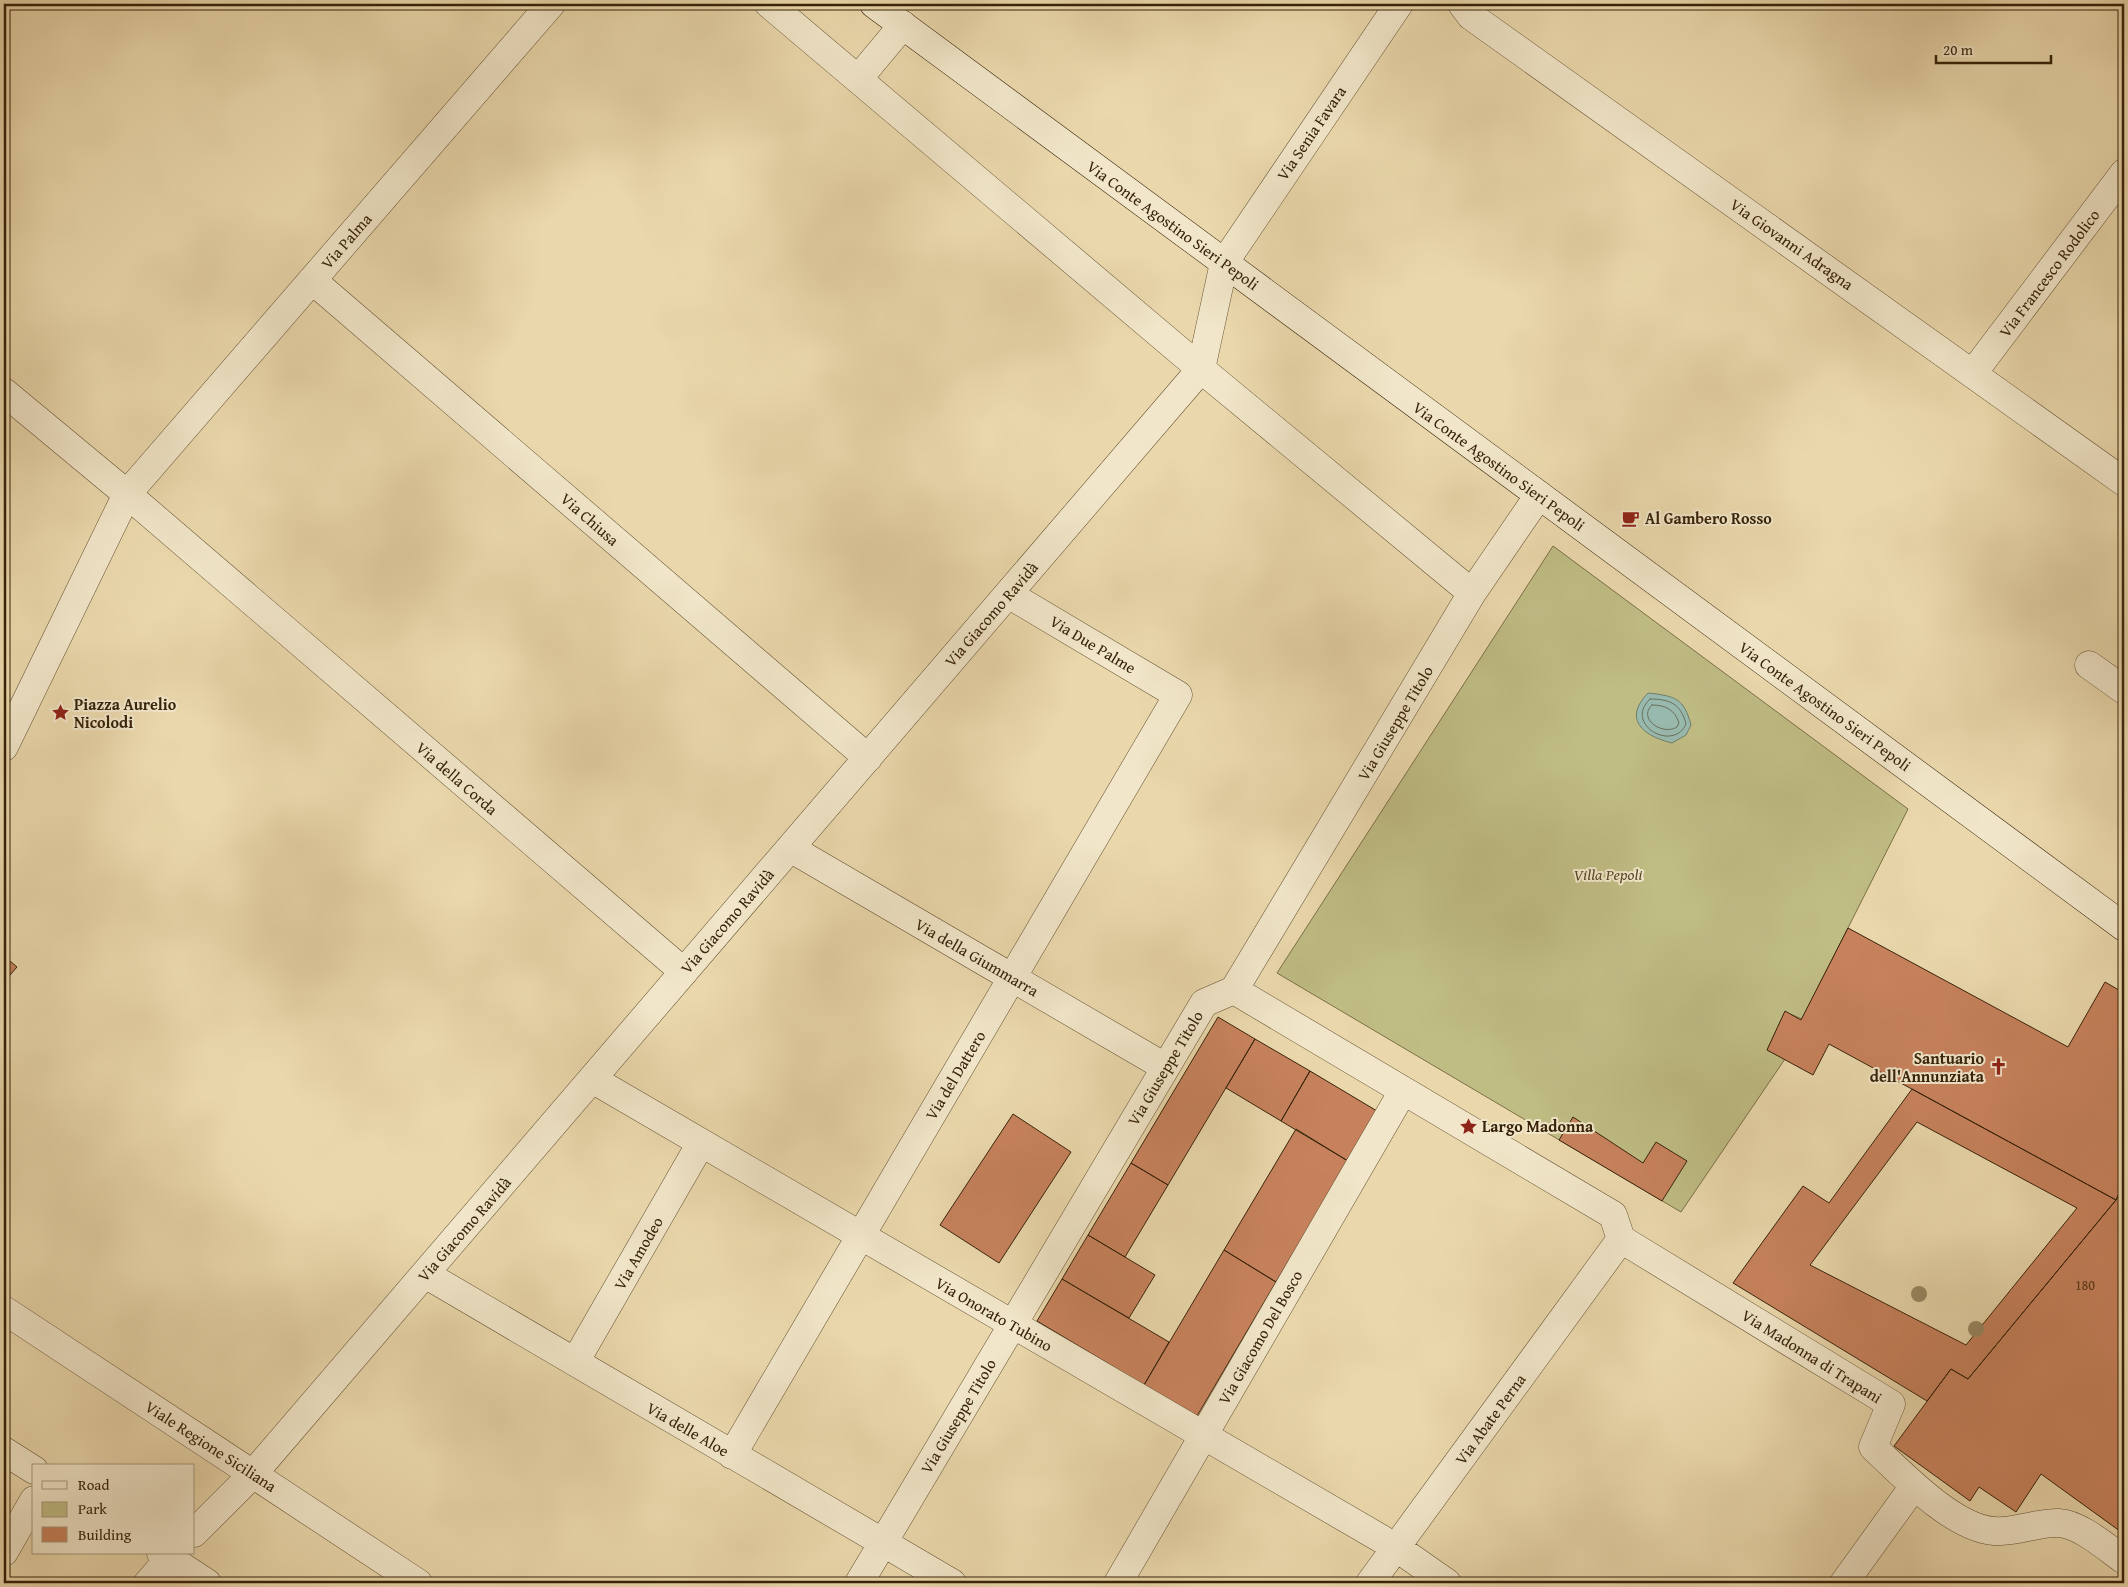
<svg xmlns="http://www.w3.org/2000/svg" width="2128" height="1587" viewBox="0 0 2128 1587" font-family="'Gentium Book Plus',serif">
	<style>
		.green { fill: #bfbc84; stroke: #7b6f46 }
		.water { fill: #98b9ad; stroke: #717d6b }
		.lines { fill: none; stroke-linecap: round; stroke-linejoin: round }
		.shore { stroke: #686e5b; stroke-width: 1 }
		.building { fill: #c7825d; stroke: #372209; fill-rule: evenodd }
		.street-casing { stroke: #645032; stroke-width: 29 }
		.secondary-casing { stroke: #372209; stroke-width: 29 }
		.street { stroke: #f1e6c9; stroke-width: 28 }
		.secondary { stroke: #f1e6c9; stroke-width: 28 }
		.tree { fill: #9a8963 }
		.labels { text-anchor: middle; stroke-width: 4; stroke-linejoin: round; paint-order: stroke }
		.number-label { font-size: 14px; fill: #5b3a1e }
		.street-label { font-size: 16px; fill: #372209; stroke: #f1e6c9 }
		.poi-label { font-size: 16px; font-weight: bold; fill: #372209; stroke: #f1e6c9; text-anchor: start }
		.park-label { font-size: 16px; font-style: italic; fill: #594828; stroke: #f1e6c9 }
	</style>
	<rect width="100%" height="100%" fill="#ead8ac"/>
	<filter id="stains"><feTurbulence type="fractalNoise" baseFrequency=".004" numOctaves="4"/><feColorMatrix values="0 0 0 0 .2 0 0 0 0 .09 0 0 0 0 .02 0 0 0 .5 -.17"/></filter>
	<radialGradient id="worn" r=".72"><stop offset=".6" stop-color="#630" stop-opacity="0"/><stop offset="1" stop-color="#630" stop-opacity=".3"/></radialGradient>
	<path class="green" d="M1553,546l355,263 -106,210 -17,-7 -18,38 18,9 -104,153 -404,-239z"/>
	<path class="water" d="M1648,693c27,3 36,5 43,32l-5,10 -14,8c-28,-7 -50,-23 -24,-50z"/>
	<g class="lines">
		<path class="shore" d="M1650,699c20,0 31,5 36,25 -13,29 -63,0 -36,-25z
			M1652,705c14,0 23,5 27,18l-2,4c-14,9 -40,-8 -25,-22z"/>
	</g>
	<path class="building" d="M1848,928l220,119 37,-65 19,11v189l-8,18 -287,-156 -16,31 -46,-25 18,-39 16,9z
		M4,956l13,11 -13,15z
		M1218,1017l37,22 -87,146 -37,-22z
		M1255,1039l55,32 -29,50 -55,-33z
		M1310,1071l67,40 -29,50 -67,-40z
		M1912,1089l204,111 -148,179 -17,-10 -24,32 -194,-118 70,-97 26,17zM1917,1122l160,86 -111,137 -156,-80z
		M1013,1114l58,38 -72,111 -59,-38z
		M1573,1117l70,46 13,-21 31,19 -25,40 -103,-61z
		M1296,1129l52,32 -72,121 -52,-32z
		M1131,1163l37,22 -43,72 -37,-22z
		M2124,1182v352l-83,-60 -25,38 -37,-25 -9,14 -76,-55 57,-77 17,10 148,-179z
		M1088,1235l67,40 -26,43 -67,-39z
		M1224,1250l52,32 -79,134 -53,-31z
		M1062,1279l107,63 -25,43 -107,-64z"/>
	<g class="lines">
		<defs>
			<path id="street" d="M769,4l432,365 271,224
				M1462,4l9,12 653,466
				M858,79l45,-54
				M312,280l556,478
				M1973,373l151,-200
				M4,392l123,102 557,478
				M2089,665l35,25
				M4,747l123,-253 424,-490
				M790,848l375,219
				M1234,990l379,225 8,24 -251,344
				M592,1079l805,469 50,35
				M1621,1239l270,165 -18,43c29,27 80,81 121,84 21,2 43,-9 65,-8 21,1 48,25 65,37
				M425,1274l527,309
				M4,1310l414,273
				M575,1362l126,-219
				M4,1451l30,19
				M732,1455l446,-760 -170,-101
				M194,1533l59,-59 948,-1105 23,-106 175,-259
				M4,1552l30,-52
				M161,1553l46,30
				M148,1583l26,-30
				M859,1583l345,-580 30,-13 238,-397 67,-98
				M1118,1583l285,-492
				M1844,1583l70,-97"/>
			<path id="secondary" d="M874,4l1250,923"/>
		</defs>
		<use href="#street" class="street-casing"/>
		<use href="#secondary" class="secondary-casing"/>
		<use href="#street" class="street"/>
		<use href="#secondary" class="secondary"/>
	</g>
	<g class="tree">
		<circle cx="1919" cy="1294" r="8"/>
		<circle cx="1976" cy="1329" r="8"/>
	</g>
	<defs>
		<symbol id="cafe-bare" viewBox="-9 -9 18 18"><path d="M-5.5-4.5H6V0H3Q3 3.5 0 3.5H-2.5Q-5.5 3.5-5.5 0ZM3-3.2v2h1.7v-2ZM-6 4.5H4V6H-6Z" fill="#8f2418" stroke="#f1e6c9" stroke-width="2.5" paint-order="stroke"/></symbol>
		<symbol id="sight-bare" viewBox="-9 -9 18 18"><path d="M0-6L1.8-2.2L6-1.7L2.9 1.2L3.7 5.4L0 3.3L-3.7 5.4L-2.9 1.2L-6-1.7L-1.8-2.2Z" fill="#8f2418" stroke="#f1e6c9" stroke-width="2.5" paint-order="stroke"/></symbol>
		<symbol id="church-bare" viewBox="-9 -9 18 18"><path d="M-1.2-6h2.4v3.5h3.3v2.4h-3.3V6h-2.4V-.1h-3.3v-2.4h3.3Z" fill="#8f2418" stroke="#f1e6c9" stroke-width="2.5" paint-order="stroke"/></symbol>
	</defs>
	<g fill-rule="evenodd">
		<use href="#cafe-bare" x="1618" y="506" width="25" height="25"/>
		<use href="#sight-bare" x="48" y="700" width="25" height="25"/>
		<use href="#church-bare" x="1986" y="1054" width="25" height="25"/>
		<use href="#sight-bare" x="1456" y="1114" width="25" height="25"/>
	</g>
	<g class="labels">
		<g class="number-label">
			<text x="2085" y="1290">180</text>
		</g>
		<g class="street-label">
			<text transform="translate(1311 133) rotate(-56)" y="6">Via Senia Favara</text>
			<text transform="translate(1173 225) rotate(36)" y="6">Via Conte Agostino Sieri Pepoli</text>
			<text transform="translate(346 241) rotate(-49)" y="6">Via Palma</text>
			<text transform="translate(1792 244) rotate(35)" y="6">Via Giovanni Adragna</text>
			<text transform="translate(2049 273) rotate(-53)" y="6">Via Francesco Rodolico</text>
			<text transform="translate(1499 466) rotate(36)" y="6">Via Conte Agostino Sieri Pepoli</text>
			<text transform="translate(590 519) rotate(41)" y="6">Via Chiusa</text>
			<text transform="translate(991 614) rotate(-49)" y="6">Via Giacomo Ravidà</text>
			<text transform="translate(1093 644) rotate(31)" y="6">Via Due Palme</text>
			<text transform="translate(1825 706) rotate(36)" y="6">Via Conte Agostino Sieri Pepoli</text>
			<text transform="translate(1395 723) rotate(-59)" y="6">Via Giuseppe Titolo</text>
			<text transform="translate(457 778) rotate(41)" y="6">Via della Corda</text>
			<text transform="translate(727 921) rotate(-49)" y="6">Via Giacomo Ravidà</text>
			<text transform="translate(977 957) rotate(30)" y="6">Via della Giummarra</text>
			<text transform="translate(1165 1068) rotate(-59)" y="6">Via Giuseppe Titolo</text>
			<text transform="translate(955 1075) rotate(-59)" y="6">Via del Dattero</text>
			<text transform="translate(464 1229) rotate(-49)" y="6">Via Giacomo Ravidà</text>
			<text transform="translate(638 1253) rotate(-60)" y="6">Via Amodeo</text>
			<text transform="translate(994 1314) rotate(30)" y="6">Via Onorato Tubino</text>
			<text transform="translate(1260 1337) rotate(-60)" y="6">Via Giacomo Del Bosco</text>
			<text transform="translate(1812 1356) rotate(32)" y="6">Via Madonna di Trapani</text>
			<text transform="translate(958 1416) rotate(-59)" y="6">Via Giuseppe Titolo</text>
			<text transform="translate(1490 1419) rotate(-54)" y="6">Via Abate Perna</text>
			<text transform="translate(688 1429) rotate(30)" y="6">Via delle Aloe</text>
			<text transform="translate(211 1446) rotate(33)" y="6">Viale Regione Siciliana</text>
		</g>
		<g class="poi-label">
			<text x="1645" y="524">Al Gambero Rosso</text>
			<text x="74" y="710">Piazza Aurelio<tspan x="74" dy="18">Nicolodi</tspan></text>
			<text x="1984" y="1064" text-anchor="end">Santuario<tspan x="1984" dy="18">dell'Annunziata</tspan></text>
			<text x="1482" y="1132">Largo Madonna</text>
		</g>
		<g class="park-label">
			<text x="1608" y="880">Villa Pepoli</text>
		</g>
	</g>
	<rect width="2128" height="1587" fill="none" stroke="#ead8ac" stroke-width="20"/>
	<rect x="5" y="5" width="2118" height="1577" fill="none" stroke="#372209" stroke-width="2.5"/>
	<rect x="10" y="10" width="2108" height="1567" fill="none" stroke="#372209"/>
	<rect x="32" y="1464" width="162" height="90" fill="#f1e6c9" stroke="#a7987c"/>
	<rect x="42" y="1481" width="25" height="8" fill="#f1e6c9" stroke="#a7987c"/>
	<text x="78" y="1490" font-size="15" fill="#372209">Road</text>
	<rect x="42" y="1502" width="25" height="15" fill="#bfbc84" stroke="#a7987c"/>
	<text x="78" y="1514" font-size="15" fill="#372209">Park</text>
	<rect x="42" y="1527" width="25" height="15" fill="#c7825d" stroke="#a7987c"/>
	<text x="78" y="1540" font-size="15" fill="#372209">Building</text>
	<path d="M1936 55v8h115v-8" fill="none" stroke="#372209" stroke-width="2.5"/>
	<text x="1943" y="55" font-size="15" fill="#372209" stroke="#f1e6c9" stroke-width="4" paint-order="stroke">20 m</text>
	<rect width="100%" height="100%" filter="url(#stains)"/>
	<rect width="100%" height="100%" fill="url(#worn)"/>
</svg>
